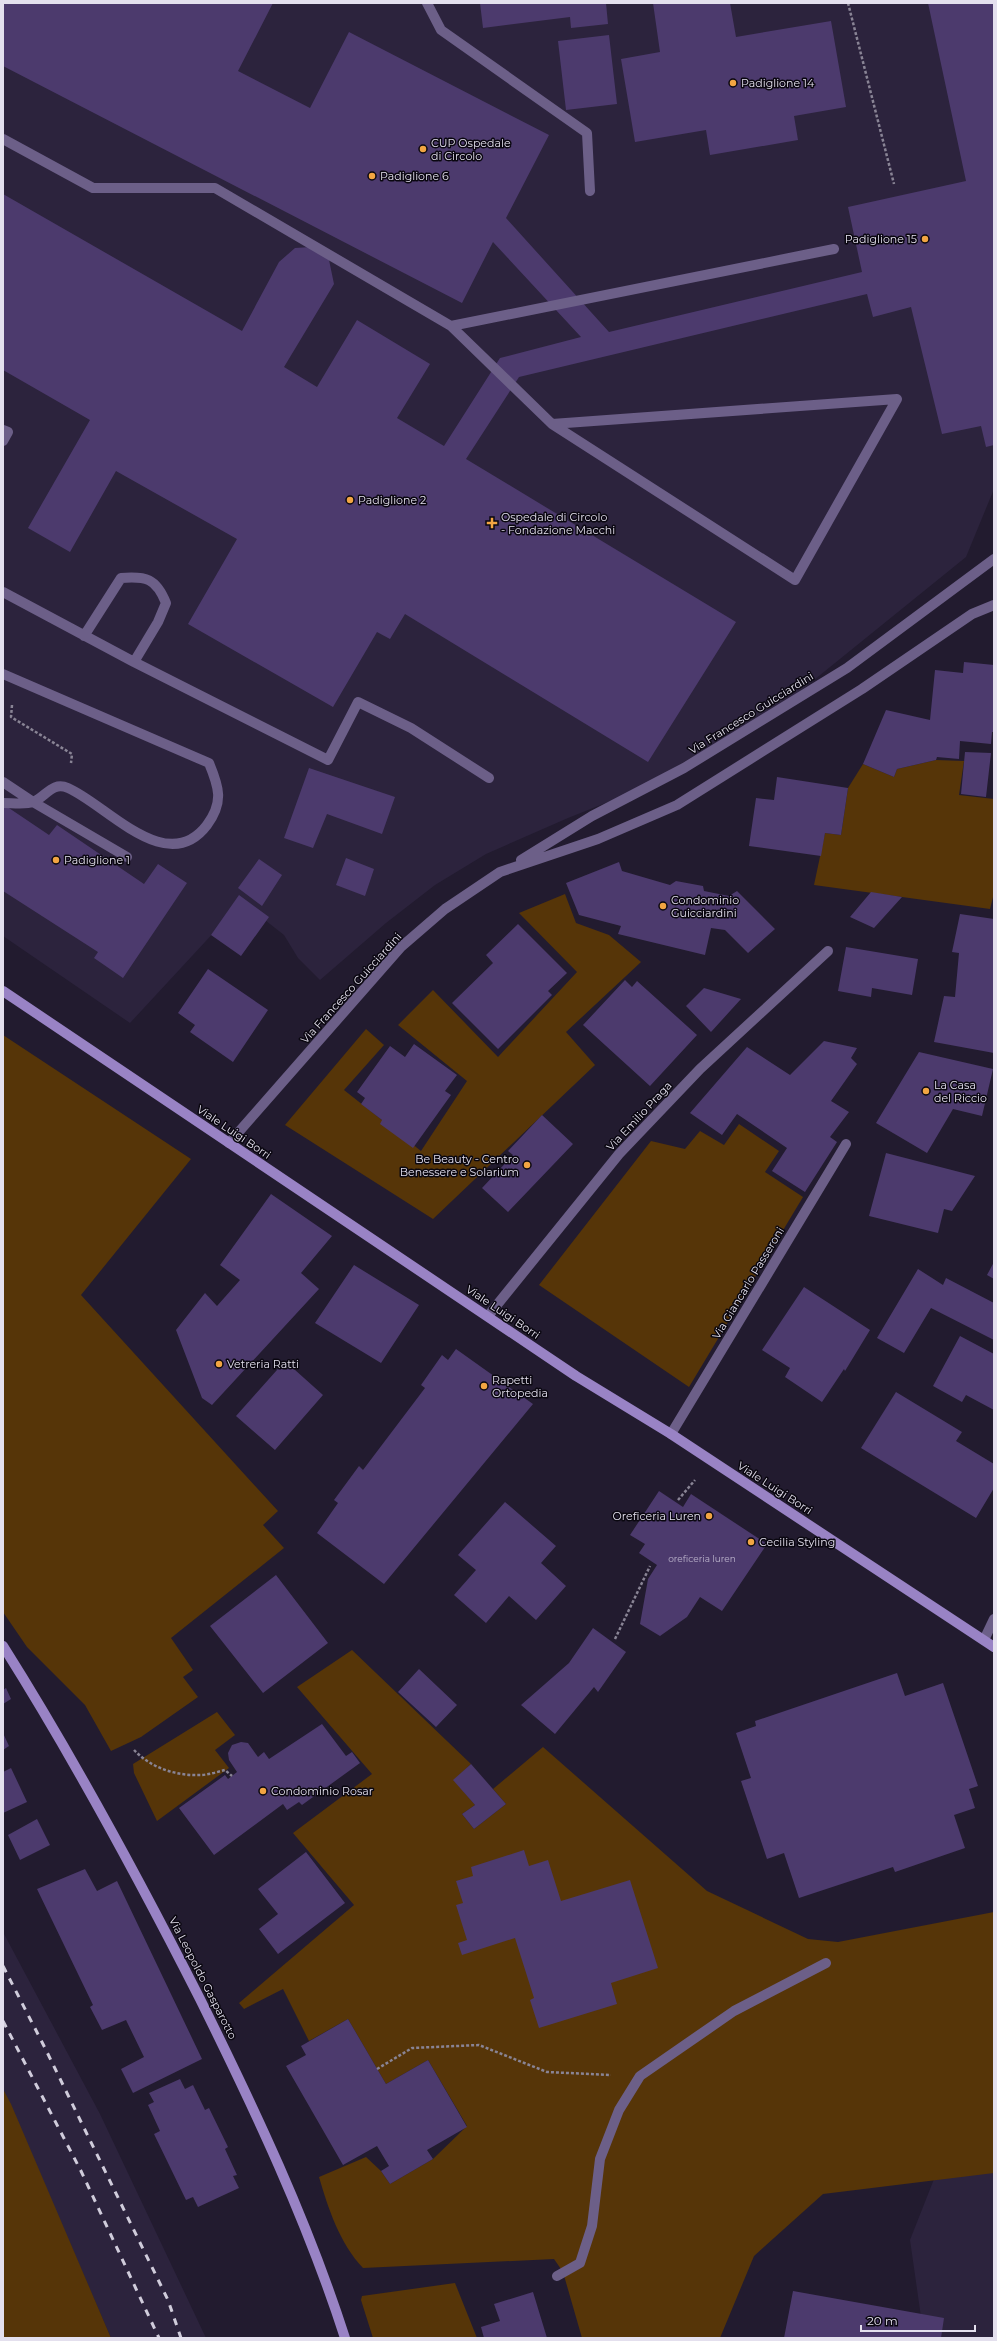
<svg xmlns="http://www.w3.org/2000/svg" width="997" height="2341" viewBox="0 0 997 2341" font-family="Montserrat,sans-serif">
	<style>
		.built { fill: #2c233d }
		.green { fill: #563508 }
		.building { fill: #4c3a6d }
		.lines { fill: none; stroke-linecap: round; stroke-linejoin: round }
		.path { stroke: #898495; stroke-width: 2.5; stroke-dasharray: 3 2; stroke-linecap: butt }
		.lane { stroke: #6c5f88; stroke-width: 10 }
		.street { stroke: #6c5f88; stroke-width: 10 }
		.secondary { stroke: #9983c5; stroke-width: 10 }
		.rail { stroke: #d0ccdb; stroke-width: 3; stroke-dasharray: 7 7; stroke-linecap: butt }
		.poi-dot { fill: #f2a542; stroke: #0a0710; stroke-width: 1.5 }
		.labels { text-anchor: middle; stroke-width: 3; stroke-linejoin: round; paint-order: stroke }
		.number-label { font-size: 9px; fill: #beb6ce }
		.poi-label { font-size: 11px; fill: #e4e0ee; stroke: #0a0710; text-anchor: start }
		.street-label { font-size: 11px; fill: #e4e0ee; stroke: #0a0710 }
	</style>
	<rect width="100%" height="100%" fill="#221b2f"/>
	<path class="built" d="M3,3h991v486l-28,68 -178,144 -155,91 -65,26 -82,36 -51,31 -49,38 -66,57 -22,-22 -14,-23 -42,-33 -112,121 -127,-87z
		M3,1932l97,182 106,224h-95l-108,-249z
		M994,2027v311h-70l-14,-98z"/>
	<path class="green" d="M936,760l28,1 -5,34 35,4v94l-4,16 -176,-24 11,-52 16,2 7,-47 15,-24 31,13 3,-8z
		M565,894l11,29 33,12 32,27 -75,70 29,33 -162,154 -148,-94 81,-96 18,16 -40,45 77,61 46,-70 -69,-56 35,-35 65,67 79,-85 -58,-59z
		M3,1035l188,124 -110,136 197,216 -15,14 21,23 -113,90 22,32 -10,7 15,20 -57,40 -30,14 -26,-46 -58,-58 -24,-35z
		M739,1124l40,27 -14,21 38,25 -114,190 -150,-102 112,-144 34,8 15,-18 24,14z
		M352,1650l119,114 -17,16 21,25 -13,9 12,15 32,-25 -13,-15 50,-42 164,144 101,48 30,3 156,-30v261l-171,21 -69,62 -34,82h-138l-19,-66 -9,-13 -191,9c-23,-24 -35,-60 -44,-91l47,-20 15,14 9,13 43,-25 34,-33 -39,-66 -42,24 -38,-65 -39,22 -26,-52 -39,20 -5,-6 115,-98 -61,-72 79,-59 -75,-87z
		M217,1712l18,23 -20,15 14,18 -72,53 -23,-48 -1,-9z
		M3,2089l8,15 100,234h-108z
		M455,2283l22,55h-104l-12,-38 1,-4z"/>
	<path class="building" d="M3,3h270l-35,68 72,37 39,-76 200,103 -43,83 103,114 253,-60 -14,-65 118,-26 -38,-178h66v442l-8,2 -5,-21 -39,8 -31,-127 -38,10 -6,-23 -348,83 -53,82 270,163 -88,140 -243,-148 -15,25 -13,-7 -44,75 -145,-83 49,-85 -121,-68 -46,81 -42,-24 62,-108 -87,-50v-176l239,137 37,-69 16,-14 16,-1 18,13 5,24 -50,83 33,20 40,-67 73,44 -33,54 47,28 56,-88 81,-21 -88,-95 -31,61 -459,-237z
		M480,3h126l2,21 -37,4 -1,-11 -87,11z
		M653,3h77l6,34 95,-16 15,86 -52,9 4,24 -88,15 -4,-25 -71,12 -14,-83 39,-7z
		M609,35l8,69 -51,6 -8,-69z
		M964,662l30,3v67h-2l-1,12 -31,-3 -1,18 -22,-2 -1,3 -39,9 -3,8 -31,-13 23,-54 44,10 5,-50 28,3z
		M965,752l26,1 -5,44 -25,-3z
		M309,768l86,29 -13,37 -55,-20 -14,34 -29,-10z
		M777,777l71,11 -7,47 -16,-2 -4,23 -72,-10 7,-48 18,2z
		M3,804l46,31 8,-10 87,59 14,-20 29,19 -64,95 -29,-20 4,-6 -95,-61z
		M346,858l28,11 -9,27 -29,-11z
		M259,859l23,16 -20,31 -24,-18z
		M619,862l3,9 48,14 6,-4 27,5 1,5 25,5 8,-5 38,38 -27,24 -23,-23 -14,-2 -6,27 -87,-21 3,-8 -42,-11 -13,-32z
		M871,892l31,5 -28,31 -24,-11z
		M239,895l30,22 -28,39 -30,-21z
		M960,914l34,5v134l-60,-11 10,-46 11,1 4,-44 -7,-1z
		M518,924l49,49 -19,18 4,4 -54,54 -46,-46 41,-40 -7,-8z
		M846,947l72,12 -6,36 -40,-7 -1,9 -33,-6z
		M208,969l60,41 -35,52 -43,-30 5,-7 -17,-12z
		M625,980l7,7 5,-6 60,54 -47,51 -67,-61z
		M704,988l37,11 -30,33 -25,-26z
		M824,1041l33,7 -6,10 6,6 -26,37 18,11 -19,25 7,5 -32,50 -33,-21 15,-23 -50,-34 -15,21 -32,-22 57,-66 43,28z
		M414,1044l43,31 -12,16 6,4 -38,53 -33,-24 2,-4 -21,-16 4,-6 -8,-6 33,-46 15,11z
		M919,1052l74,17 -11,47 -29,-7 -26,44 -51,-30z
		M542,1115l31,29 -65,68 -26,-24 31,-33 -5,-4z
		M886,1153l89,23 -23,35 -8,-2 -6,24 -69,-17z
		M271,1194l61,42 -31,37 18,16 -107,116 -10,-7 -26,-68 29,-37 12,13 23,-26 -20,-15z
		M994,1262v17l-7,-4z
		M354,1265l65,40 -38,58 -66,-40z
		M918,1269l25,16 3,-7 48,25v37l-63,-32 -27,45 -27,-15z
		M804,1287l66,43 -25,41 -1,-2 -22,33 -37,-25 5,-9 -28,-18z
		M960,1336l34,18v56l-28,-15 -4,7 -29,-16z
		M456,1349l77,55 -149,180 -67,-51 21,-30 -4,-3 25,-34 4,4 62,-82 -4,-3 21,-30 6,5z
		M285,1361l38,34 -48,55 -39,-34z
		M896,1392l66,40 -6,9 38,23v24l-18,30 -115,-70z
		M659,1491l24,16 8,-13 76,50 -45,67 -22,-14 -13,20 -27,19 -20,-12 8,-45 9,-14 -18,-12 6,-9 -15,-9z
		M505,1502l51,44 -15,17 25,23 -30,34 -27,-24 -23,27 -32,-28 22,-25 -18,-15z
		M276,1575l52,68 -65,50 -53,-67z
		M593,1628l33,24 -28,40 -4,-5 -39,47 -34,-29 48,-42z
		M419,1669l38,36 -21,22 -38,-35z
		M897,1673l8,23 38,-13 35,103 -9,3 6,19 -21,7 11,33 -70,24 -2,-5 -94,31 -15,-45 -17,6 -26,-78 10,-3 -15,-45 20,-7 -1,-5z
		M6,1688l5,11 -8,5v-14z
		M322,1724l24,32 6,-4 8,11 -58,42 -3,-3 -12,8 -4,-6 -69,51 -35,-47 46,-33 3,4 9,-7 -8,-12 -1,-7 4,-8 9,-3 7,1 10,14 6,-5 5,7z
		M3,1733l6,13 -6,4z
		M471,1764l35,40 -32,25 -12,-15 13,-9 -22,-25z
		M11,1768l16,34 -24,11v-41z
		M37,1819l13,26 -30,15 -12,-25z
		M524,1850l5,16 19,-6 13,41 69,-21 28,88 -47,15 6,21 -78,24 -9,-28 4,-2 -19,-60 -53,17 -4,-12 9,-3 -11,-35 7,-2 -7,-22 17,-5 -2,-9z
		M306,1852l39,51 -67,51 -19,-25 19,-15 -20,-25z
		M85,1869l12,22 20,-10 85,178 -69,34 -12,-24 23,-12 -18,-37 -24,10 -12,-23 3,-2 -56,-116z
		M348,2019l38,65 42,-24 39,67 -40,23 6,9 -43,25 -9,-13 8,-5 -12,-20 -34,19 -57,-99 20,-11 -5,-9z
		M180,2079l5,10 8,-4 12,25 4,-2 19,39 -3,2 12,26 -4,1 6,12 -41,19 -5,-10 -7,3 -32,-66 6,-3 -12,-26 6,-3 -5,-9z
		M793,2291l151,27 -3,20h-157z
		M533,2292l14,46h-63l-3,-11 19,-6 -6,-17z"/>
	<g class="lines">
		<path class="path" d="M848,3l46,181
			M12,705l-1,12 61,37 -1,9
			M678,1500l17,-20
			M615,1639l35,-73
			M134,1750c17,18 42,26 66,25 8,0 17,-3 25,-5l7,6
			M377,2069l35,-21 67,-3 68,27 64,3"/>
		<path class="lane" d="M427,3l14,27 146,103 3,58
			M3,139l90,49h122l236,138 101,98 243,156 102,-181 -345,25
			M451,326l383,-77
			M3,430l5,2 -5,9
			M3,592l131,70 194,98 30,-58 53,26 78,50
			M84,636l37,-58c25,-2 35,0 45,25l-8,19 -24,40
			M3,674l206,89c10,24 15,39 -2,62 -40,53 -100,-20 -139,-37 -16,-7 -22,9 -35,14 -7,3 -21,1 -30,1
			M3,782l30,20 94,55
			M557,2276l23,-13 12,-37 8,-67 19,-49 21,-34 94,-65 92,-48"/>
		<path class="street" d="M521,860l71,-44 92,-48 163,-100 147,-109
			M229,1143l172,-196 44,-38 55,-37 98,-33 79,-34 185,-116 110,-75 22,-9
			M488,1316l131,-162 81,-85 128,-118
			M671,1434l175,-290
			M984,1640l10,-21"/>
		<path class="secondary" d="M3,991l573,385 95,58 323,213
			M3,1646c72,114 136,233 197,353 55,111 107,221 145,339"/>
		<path class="rail" d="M3,1966l42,82 123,252 13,38
			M3,2021l78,150 78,167"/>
	</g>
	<g class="poi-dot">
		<circle cx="733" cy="83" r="4"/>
		<circle cx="423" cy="149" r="4"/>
		<circle cx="372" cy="176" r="4"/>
		<circle cx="925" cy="239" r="4"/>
		<circle cx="350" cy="500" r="4"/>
		<path d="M490 517h4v4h4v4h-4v4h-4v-4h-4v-4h4z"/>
		<circle cx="56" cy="860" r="4"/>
		<circle cx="663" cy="906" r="4"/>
		<circle cx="926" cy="1091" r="4"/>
		<circle cx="527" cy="1165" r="4"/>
		<circle cx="219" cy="1364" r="4"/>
		<circle cx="484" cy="1386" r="4"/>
		<circle cx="709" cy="1516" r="4"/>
		<circle cx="751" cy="1542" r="4"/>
		<circle cx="263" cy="1791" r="4"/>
	</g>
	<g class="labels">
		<g class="number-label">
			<text x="702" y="1562">oreficeria luren</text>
		</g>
		<g class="poi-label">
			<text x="741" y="87">Padiglione 14</text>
			<text x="431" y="147">CUP Ospedale<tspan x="431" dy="13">di Circolo</tspan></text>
			<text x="380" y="180">Padiglione 6</text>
			<text x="917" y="243" text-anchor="end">Padiglione 15</text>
			<text x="358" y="504">Padiglione 2</text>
			<text x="501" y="521">Ospedale di Circolo<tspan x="501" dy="13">- Fondazione Macchi</tspan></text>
			<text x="64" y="864">Padiglione 1</text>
			<text x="671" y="904">Condominio<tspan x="671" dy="13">Guicciardini</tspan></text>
			<text x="934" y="1089">La Casa<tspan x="934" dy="13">del Riccio</tspan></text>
			<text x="519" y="1163" text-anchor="end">Be Beauty - Centro<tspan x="519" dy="13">Benessere e Solarium</tspan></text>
			<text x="227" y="1368">Vetreria Ratti</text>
			<text x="492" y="1384">Rapetti<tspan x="492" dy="13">Ortopedia</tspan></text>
			<text x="701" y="1520" text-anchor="end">Oreficeria Luren</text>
			<text x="759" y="1546">Cecilia Styling</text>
			<text x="271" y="1795">Condominio Rosar</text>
		</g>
		<g class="street-label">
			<text transform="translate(751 713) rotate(-32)" y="4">Via Francesco Guicciardini</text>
			<text transform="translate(351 988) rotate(-48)" y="4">Via Francesco Guicciardini</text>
			<text transform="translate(639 1116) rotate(-47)" y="4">Via Emilio Praga</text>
			<text transform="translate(234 1132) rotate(34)" y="4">Viale Luigi Borri</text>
			<text transform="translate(748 1283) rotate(-59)" y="4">Via Giancarlo Passeroni</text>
			<text transform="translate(503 1312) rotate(34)" y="4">Viale Luigi Borri</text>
			<text transform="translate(775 1488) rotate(33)" y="4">Viale Luigi Borri</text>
			<text transform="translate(203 1978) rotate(63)" y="4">Via Leopoldo Gasparotto</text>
		</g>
	</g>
	<rect width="997" height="2341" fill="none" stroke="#e4e0ee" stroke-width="8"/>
	<path d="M861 2325v6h114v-6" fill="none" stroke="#e4e0ee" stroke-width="2"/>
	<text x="867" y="2325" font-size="12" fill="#e4e0ee" stroke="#0a0710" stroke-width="3" paint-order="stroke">20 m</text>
</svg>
